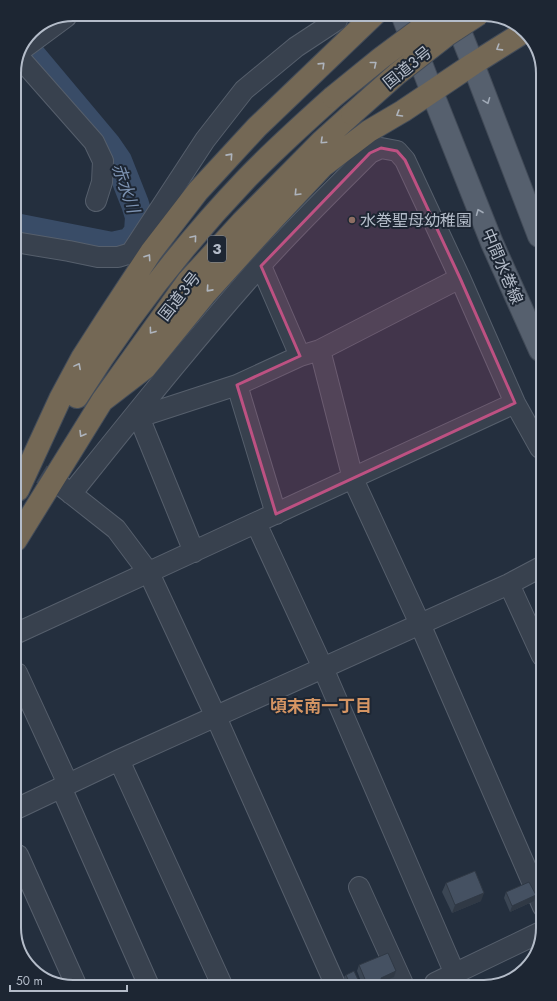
<svg xmlns="http://www.w3.org/2000/svg" width="557" height="1001" viewBox="0 0 557 1001" font-family="Jost,'Noto Sans JP',sans-serif">
	<style>
		.lines { fill: none; stroke-linecap: round; stroke-linejoin: round }
		.river { stroke: #394c67; stroke-width: 28 }
		.minor-tunnel { stroke: #3a4453; stroke-width: 20; stroke-dasharray: 20 10; stroke-linecap: butt }
		.minor-casing { stroke: #565f6c; stroke-width: 22 }
		.major-casing { stroke: #414a57; stroke-width: 24 }
		.highway-casing { stroke: #434c59; stroke-width: 24 }
		.minor { stroke: #38414e; stroke-width: 20 }
		.major { stroke: #56606e; stroke-width: 22 }
		.highway { stroke: #746855; stroke-width: 22 }
		.highway-bridge-casing { stroke: #434c59; stroke-width: 24; stroke-linecap: butt }
		.highway-bridge { stroke: #746855; stroke-width: 22 }
		.wall { fill: #3b4654 }
		.shaded-wall { fill: #303945 }
		.building { fill: #455162; stroke: #303945 }
		.oneway { stroke: #aeb4bd }
		.oneway2 { stroke: #a1aab7 }
		.marked { fill: #bd5182; fill-opacity: 0.2; stroke: #bd5182; stroke-width: 3; stroke-linejoin: round }
		.education-dot { fill: #8d6e63; stroke: #1d2633; stroke-width: 1.5 }
		.labels { text-anchor: middle; stroke-width: 4; stroke-linejoin: round; paint-order: stroke }
		.shield { fill: #1d2633; stroke: #878f9c; stroke-width: 1 }
		.shield-label { font-size: 15px; font-weight: bold; fill: #b4bcc9 }
		.street-label { font-size: 16px; fill: #b4bcc9; stroke: #1d2633 }
		.poi-label { font-size: 16px; fill: #b4bcc9; stroke: #1d2633; text-anchor: start }
		.water-label { font-size: 17px; font-style: italic; fill: #7c92b1; stroke: #1d2633 }
		.neighbourhood-label { font-size: 17px; font-weight: bold; fill: #d59563; stroke: #1d2633 }
		.rim { fill: none; stroke: #b4bcc9; stroke-width: 2 }
	</style>
	<rect width="100%" height="100%" fill="#242f3e"/>
	<g class="lines">
		<path class="river" d="M15,227l97,19 18,-4 8,-10 1,-15 -4,-13 -17,-43 -11,-16 -83,-99"/>
		<path class="minor-tunnel" d="M16,458l48,30"/>
		<defs>
			<path id="minor" d="M24,48l42,-31
				M19,57l75,85 9,19 -1,21 -6,19
				M15,242l54,9 29,6h20l13,-4 74,-113 39,-50 52,-43 41,-27 1,-6
				M261,266l39,90
				M320,350l33,129 67,145 123,283
				M237,385l39,129
				M64,488l52,41 33,44 67,144 119,267
				M71,494c62,-77 124,-155 189,-228 35,-39 73,-76 110,-113l11,-5 16,3 8,9 55,118 55,125 25,45
				M256,523l67,145 132,306
				M194,552l-55,-135 98,-32 63,-29 20,-6 140,-72
				M509,584l33,72
				M17,633l498,-230
				M17,673l51,111
				M119,760l103,225
				M61,787l88,199
				M18,808l101,-48 390,-176 32,-17
				M18,855l59,132
				M359,887l44,97
				M435,983l108,-52"/>
			<path id="major" d="M402,14l30,78 60,151 48,107
				M453,14l20,50 66,172"/>
			<path id="highway" d="M77,397c49,-78 106,-152 170,-219 27,-28 57,-55 86,-81
				M102,401l43,-33 61,-75 68,-75 49,-52 46,-35 34,-20 70,-47 51,-32
				M18,490l42,-91 22,-41 25,-39 44,-67 47,-61 59,-64 118,-113
				M16,540l86,-139 86,-120 54,-59 79,-80 31,-28"/>
		</defs>
		<use href="#minor" class="minor-casing"/>
		<use href="#major" class="major-casing"/>
		<use href="#highway" class="highway-casing"/>
		<use href="#minor" class="minor"/>
		<use href="#major" class="major"/>
		<use href="#highway" class="highway"/>
		<defs>
			<path id="highway-bridge" d="M333,97l48,-39 59,-44
				M352,114l45,-40 50,-39 32,-21"/>
		</defs>
		<use href="#highway-bridge" class="highway-bridge-casing"/>
		<use href="#highway-bridge" class="highway-bridge"/>
	</g>
	<path class="wall" d="M446,883l35,18 -29,12 -10,-21z
		M506,892l30,3 -2,6 -24,11 -6,-14z
		M359,965l37,6 -2,6 -12,5v2h-20l-5,-13z
		M346,975l14,9h-13l-3,-7z"/>
	<path class="shaded-wall" d="M484,893l-3,8 -29,12 3,-8z
		M536,895l-2,6 -24,11 2,-6z
		M396,971l-2,6 -16,7 3,-6z"/>
	<path class="building" d="M475,871l9,22 -29,12 -9,-22z
		M529,882l7,13 -24,11 -6,-14z
		M388,953l8,18 -15,7 1,5 -2,1h-13l-8,-19z
		M354,971l6,13h-10l-4,-9z"/>
	<defs><path id="oneway-chevron" d="M-2-3.5L2.5 0L-2 3.5" fill="none" stroke-width="1.6" stroke-linecap="round" stroke-linejoin="round"/></defs>
	<g class="oneway">
		<use href="#oneway-chevron" transform="translate(499 48) rotate(148)"/>
		<use href="#oneway-chevron" transform="translate(374 64) rotate(-39)"/>
		<use href="#oneway-chevron" transform="translate(322 65) rotate(-44)"/>
		<use href="#oneway-chevron" transform="translate(399 114) rotate(149)"/>
		<use href="#oneway-chevron" transform="translate(323 141) rotate(137)"/>
		<use href="#oneway-chevron" transform="translate(230 156) rotate(-48)"/>
		<use href="#oneway-chevron" transform="translate(297 193) rotate(134)"/>
		<use href="#oneway-chevron" transform="translate(194 238) rotate(-50)"/>
		<use href="#oneway-chevron" transform="translate(148 257) rotate(-56)"/>
		<use href="#oneway-chevron" transform="translate(209 289) rotate(132)"/>
		<use href="#oneway-chevron" transform="translate(152 331) rotate(126)"/>
		<use href="#oneway-chevron" transform="translate(78 366) rotate(-62)"/>
		<use href="#oneway-chevron" transform="translate(82 434) rotate(121)"/>
	</g>
	<g class="oneway2">
		<use href="#oneway-chevron" transform="translate(487 101) rotate(69)"/>
		<use href="#oneway-chevron" transform="translate(479 212) rotate(-112)"/>
	</g>
	<path class="marked" d="M381,148l16,3 8,9 55,118 55,125 -239,111 -39,-129 63,-29 -39,-90 109,-113z"/>
	<circle class="education-dot" cx="352" cy="220" r="4"/>
	<g class="labels">
		<rect class="shield" x="208" y="236" width="18" height="26" rx="3"/>
		<g class="shield-label">
			<text x="217" y="254">3</text>
		</g>
		<g class="street-label">
			<text transform="translate(407 67) rotate(-39)" y="6">国道3号</text>
			<text transform="translate(503 266) rotate(67)" y="6">中間水巻線</text>
			<text transform="translate(179 296) rotate(-52)" y="6">国道3号</text>
		</g>
		<g class="poi-label">
			<text x="360" y="226">水巻聖母幼稚園</text>
		</g>
		<g class="water-label">
			<text transform="translate(126 188) rotate(71)" y="6">赤水川</text>
		</g>
		<g class="neighbourhood-label">
			<text x="321" y="712">頃末南一丁目</text>
		</g>
	</g>
	<path d="M0 0H557V1001H0ZM73 21H484A52 52 0 0 1 536 73V928A52 52 0 0 1 484 980H73A52 52 0 0 1 21 928V73A52 52 0 0 1 73 21Z" fill="#1d2633" fill-rule="evenodd"/>
	<path class="rim" d="M73 21H484A52 52 0 0 1 536 73V928A52 52 0 0 1 484 980H73A52 52 0 0 1 21 928V73A52 52 0 0 1 73 21Z"/>
	<path d="M10 985v6h117v-6" fill="none" stroke="#b4bcc9" stroke-width="2"/>
	<text x="16" y="985" font-size="12" fill="#b4bcc9" stroke="#1d2633" stroke-width="3" paint-order="stroke">50 m</text>
</svg>
